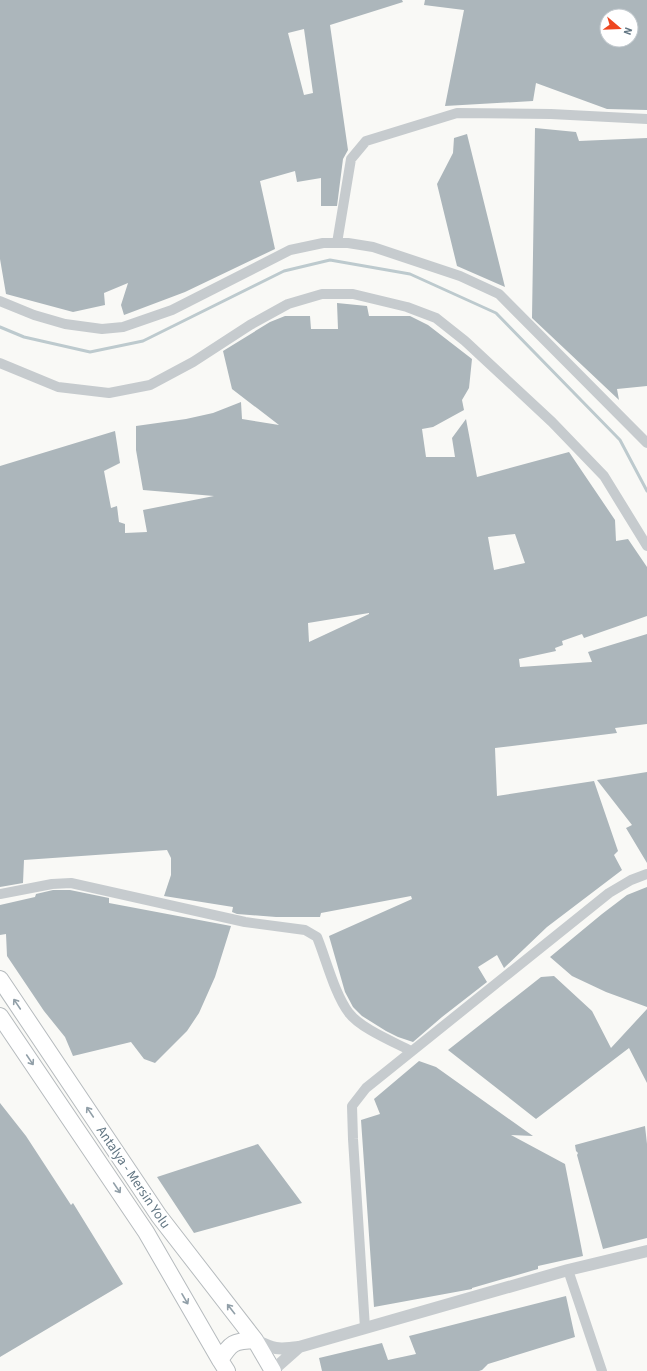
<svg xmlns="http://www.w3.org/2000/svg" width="647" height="1371" viewBox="0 0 647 1371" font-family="'Source Sans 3',sans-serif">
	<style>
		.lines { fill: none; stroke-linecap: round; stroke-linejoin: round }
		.stream { stroke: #bdcace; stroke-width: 3 }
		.building { fill: #acb6bb; fill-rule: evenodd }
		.trunk-casing { stroke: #b6bbbe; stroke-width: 18 }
		.minor { stroke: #c6cbce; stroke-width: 10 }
		.tertiary { stroke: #c6cbce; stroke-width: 12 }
		.trunk { stroke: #fff; stroke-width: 16 }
		.oneway { stroke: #919fa8 }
		.labels { text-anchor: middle; stroke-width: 4; stroke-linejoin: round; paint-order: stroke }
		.street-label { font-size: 14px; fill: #627683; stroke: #fff }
	</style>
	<rect width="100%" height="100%" fill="#f9f9f6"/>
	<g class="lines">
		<path class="stream" d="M0,327l24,10 66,15 53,-11 141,-70 46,-11 80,14 86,39 124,127 27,51"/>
	</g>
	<path class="building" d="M0,0h402l1,2 -73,23 18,125 -5,9 -6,47h-16v-28l-24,4 -2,-11 -35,10 15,68 -90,43 -61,23 -3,-10 7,-22 -24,10 1,12 -32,7 -67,-18 -6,-35zM304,29l9,64 -9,2 -16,-62z
		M425,0h222v110l-40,-1 -71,-26 -3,18 -88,5 19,-96 -40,-5zM607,16h24v24h-24z
		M535,128l41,4 3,9 68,-3v248l-30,3 2,11 -87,-82z
		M467,134l38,153 -48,-21 -20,-82 16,-31 1,-15z
		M337,303l30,3 2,10h41l18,9 44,34 -3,29 -7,12 2,10 -31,17 -11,2 4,28h29l-3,-19 14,-19 11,58 92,-25 46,68 1,21 12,-2 19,28v49l-63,22 -2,-4 -20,7 1,4 -8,3 1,3 -37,8 1,8 72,-5 -4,-10 59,-18v90l-32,4 2,5 -122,15 2,48 97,-15 24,70 -4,4 8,15 -75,57 -43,41 -7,-13 -19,12 9,15 -45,35 -29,25 -15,-5 -12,-6 -24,-15 -9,-9 -8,-15 -16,-56 83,-37 -1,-3 -90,17 -1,4h-44l-39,-3 -5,-2 1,-5 -69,-11 7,-21v-17l-4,-8 -143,10 -1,23 -23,4v-421l115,-35 5,32 -16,8 7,37 6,-2 2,16 6,2v9l22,-1 -4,-22 71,-14 -71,-6 -7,-40v-24l50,-7 27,-6 28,-11 1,17 37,6 -47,-36 -9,-38 47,-29 15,-6h25l1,13h27zM515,534l10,29 -31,7 -6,-33zM369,613v1l-60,28 -1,-19z
		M647,772v91l-21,-35 6,-3 -35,-45z
		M647,887v120l-41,-15 -34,-16 -22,-19 52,-43 25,-19z
		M53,890h17l39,8v5l122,23 -16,51 -16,36 -12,18 -32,32 -11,-4 -13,-17 -58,14 -8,-19 -21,-26 -37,-55 -1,-22 -6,1v-30l35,-8 1,-3z
		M554,976l38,35 19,37 36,-39v74l-18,-35 -93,71 -88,-69 93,-73z
		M419,1061l17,6 97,69 -22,-1 54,29 18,92 -45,10v3l-66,19v1l-98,18 -13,-187 19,-6 -6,-15z
		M0,1103l26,33 45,69 2,-2 50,81 -123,73z
		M645,1126l2,18v94l-44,11 -26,-94 1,-2 -2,-2 -1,-6z
		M258,1144l44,59 -108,30 -37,-56z
		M566,1296l9,41 -87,27 -6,6 -3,1h-157l-3,-13 63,-15 6,17 28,-6 -7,-18z"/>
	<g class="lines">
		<defs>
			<path id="trunk" d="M0,979l159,237 96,124 18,31
				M0,1016l146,216 74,128 7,11
				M220,1360c11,-17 13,-19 35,-20"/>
		</defs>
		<use href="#trunk" class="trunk-casing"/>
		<path class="minor" d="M337,243l14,-84 15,-18 91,-28 94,1 96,5
			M0,301l34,14 31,9 37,5 21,-2 49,-17 118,-60 33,-7h25l25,4 87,29 39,18 148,149
			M0,363l58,24 51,6 41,-8 43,-23 57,-37 38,-21 34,-10h31l54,13 29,11 29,23 87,81 52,54 43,70
			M0,894l52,-10 19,-1 174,39 60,8 12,7c9,22 18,58 32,76 11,15 45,29 62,38
			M568,1270l34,101
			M365,1328l-12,-189 -1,-33 14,-18 243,-195 22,-13 16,-6"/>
		<path class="tertiary" d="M255,1340c19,9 22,10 44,7l269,-77 79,-19
			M272,1371l26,-23"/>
		<use href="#trunk" class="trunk"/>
	</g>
	<defs><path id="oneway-shaft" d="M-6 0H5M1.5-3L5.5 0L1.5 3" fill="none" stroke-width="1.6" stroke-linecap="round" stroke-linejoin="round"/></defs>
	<g class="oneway">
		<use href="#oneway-shaft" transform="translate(17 1004) rotate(-124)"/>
		<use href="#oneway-shaft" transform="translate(30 1060) rotate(56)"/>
		<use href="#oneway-shaft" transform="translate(90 1112) rotate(-124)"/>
		<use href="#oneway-shaft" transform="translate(117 1188) rotate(56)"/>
		<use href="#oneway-shaft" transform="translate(185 1299) rotate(60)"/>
		<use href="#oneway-shaft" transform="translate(231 1309) rotate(-128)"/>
	</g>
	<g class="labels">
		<g class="street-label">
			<text transform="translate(134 1177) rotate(56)" y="5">Antalya - Mersin Yolu</text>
		</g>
	</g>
	<g transform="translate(619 28) rotate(109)"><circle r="19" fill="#ffffff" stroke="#c0c8cd"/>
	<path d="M0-3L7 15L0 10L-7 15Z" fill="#ee4620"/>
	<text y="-6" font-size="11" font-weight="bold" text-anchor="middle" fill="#627683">N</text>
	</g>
</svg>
